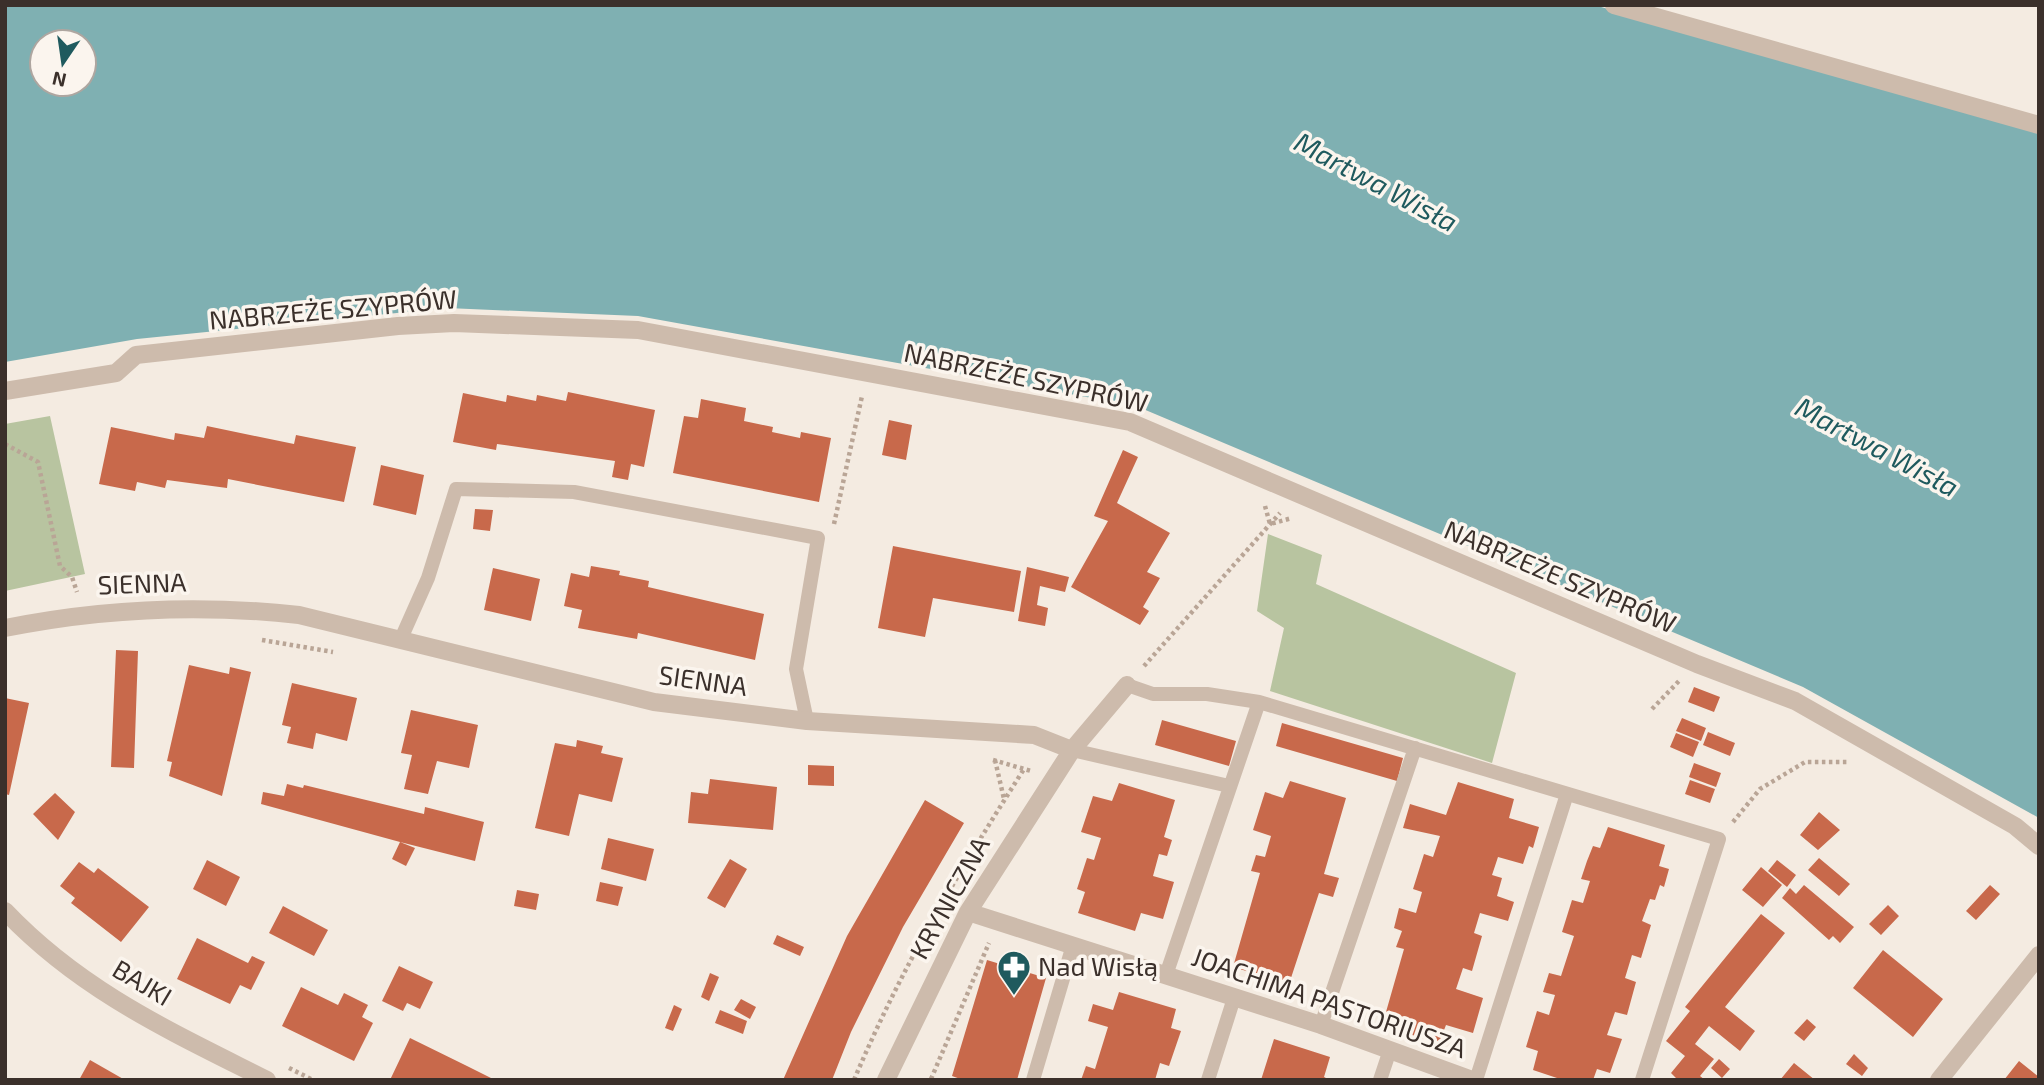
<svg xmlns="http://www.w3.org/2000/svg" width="2044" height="1085" viewBox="0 0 2044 1085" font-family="'Exo 2',sans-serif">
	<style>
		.green { fill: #b8c4a0 }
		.water { fill: #7fb0b2; fill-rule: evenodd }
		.building { fill: #c8694b }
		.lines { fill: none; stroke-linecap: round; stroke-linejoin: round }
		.path { stroke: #b9a596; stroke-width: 4.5; stroke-dasharray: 3.5 3.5; stroke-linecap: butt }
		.lane { stroke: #cdbbac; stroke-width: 14 }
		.street { stroke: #cdbbac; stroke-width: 18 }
		.labels { text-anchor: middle; stroke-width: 7; stroke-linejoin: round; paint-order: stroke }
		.street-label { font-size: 26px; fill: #3b302b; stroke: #fbf5ee }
		.poi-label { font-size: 26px; fill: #3b302b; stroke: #fbf5ee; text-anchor: start }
		.water-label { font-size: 28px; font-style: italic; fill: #1f5a5e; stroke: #fbf5ee }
	</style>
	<rect width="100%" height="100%" fill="#f4ebe1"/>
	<path class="green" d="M50,416l35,158 -80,17v-167z
		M1268,534l54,21 -6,29 200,89 -24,90 -222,-72 14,-63 -27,-17z"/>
	<path class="water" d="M5,5h1589l445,125v688l-236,-131 -667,-281 -498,-90 -191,-8 -310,31 -132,23zM42,42h42v42h-42z"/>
	<path class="building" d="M568,392l87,18 -11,57 -13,-3 -3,16 -16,-3 3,-16 -118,-17 -1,6 -43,-8 10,-49 43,9 1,-7 29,6 1,-6 29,6z
		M701,399l45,9 -2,13 29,6 -1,5 28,6 1,-6 30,6 -12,64 -146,-29 11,-57 14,2z
		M889,420l23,5 -6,35 -24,-5z
		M207,426l87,18 2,-9 60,12 -12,55 -116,-23 -1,9 -60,-8 -2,8 -28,-6 -2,9 -36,-7 12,-57 63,13 1,-7 29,5z
		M1123,450l15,7 -21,46 53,30 -23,39 13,6 -17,29 6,4 -9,14 -69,-38 37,-66 -14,-5z
		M381,465l43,10 -8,40 -43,-10z
		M475,509l18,1 -3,21 -17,-2z
		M893,546l128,25 -7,41 -81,-14 -8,39 -47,-9z
		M591,566l29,5 -1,4 30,6 -1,6 116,27 -9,46 -117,-27 -1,6 -59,-11 4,-18 -18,-4 7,-33 18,4z
		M1027,567l42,10 -4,15 -25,-6 -3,19 11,3 -3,18 -27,-5z
		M493,568l47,11 -9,42 -47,-11z
		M116,650l22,1 -4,117 -23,-1z
		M189,665l40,9 1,-7 21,5 -29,124 -53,-20 3,-14 -5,-1z
		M292,683l65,15 -10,43 -31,-8 -3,16 -26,-6 4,-16 -9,-2z
		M1694,687l26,10 -6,15 -26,-10z
		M5,698l24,5 -20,92 -4,-1z
		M411,710l67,15 -9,43 -32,-7 -9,33 -24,-5 8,-34 -11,-2z
		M1682,718l24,10 -5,13 -25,-10z
		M1162,720l74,21 -7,25 -74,-21z
		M1282,723l121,35 -6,23 -121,-35z
		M1708,732l27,11 -5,13 -27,-11z
		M1676,733l23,9 -6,15 -23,-10z
		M577,740l26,6 -2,7 22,5 -11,44 -33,-8 -10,42 -34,-8 20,-85 21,4z
		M1694,763l27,10 -5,14 -27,-10z
		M808,765l26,1v20l-26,-1z
		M710,779l67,8 -4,43 -85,-7 3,-31 17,2z
		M1690,780l25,9 -5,14 -25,-9z
		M1290,781l56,17 -22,76 15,4 -6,19 -14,-4 -30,91 -56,-17 27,-94 -9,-2 5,-16 9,2 6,-21 -18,-6 12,-38 18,6z
		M1458,782l56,17 -5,19 30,9 -6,21 -4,-2 -6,18 -25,-7 -6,18 10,3 -5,18 17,6 -6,19 -28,-8 -6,20 8,3 -10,35 -9,-3 -7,21 27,9 -10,35 -27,-8 -7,18 -57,-17 22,-77 -8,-2 6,-16 -8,-3 5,-20 17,5 6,-21 -9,-3 11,-35 9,3 7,-21 -37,-8 7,-24 36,11z
		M1119,783l56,17 -11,37 8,3 -5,16 -8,-2 -6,22 21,6 -11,37 -22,-6 -6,18 -57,-18 7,-21 -8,-3 10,-31 7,2 7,-22 -20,-6 12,-36 19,5z
		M287,784l16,4 1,-3 120,29 1,-7 59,15 -9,39 -75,-19 15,6 -9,18 -14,-7 8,-17 -139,-38 2,-12 21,4z
		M55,793l20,19 -17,28 -25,-26z
		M925,800l39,23 -61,104 -52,105 -19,48h-49l64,-144z
		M1819,812l21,18 -22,20 -18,-15z
		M1608,827l57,18 -6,21 10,3 -5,18 -4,-2 -5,15 -5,-1 -8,22 9,4 -10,33 -9,-3 -7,23 11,4 -9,33 -12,-3 -8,23 15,4 -12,34 -13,-4 -4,11h-30l-30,-10 5,-19 -12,-4 11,-36 12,4 6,-20 -12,-3 6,-19 12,3 13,-40 -12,-4 10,-32 11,3 7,-22 -9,-2 6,-18 6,-15 7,2z
		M608,838l46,11 -8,32 -45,-12z
		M1819,858l31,26 -11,12 -31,-26z
		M730,859l17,10 -22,39 -18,-10z
		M207,860l33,17 -14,29 -33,-17z
		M1777,860l19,15 -9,12 -19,-16z
		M79,862l15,11 4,-5 51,39 -28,35 -50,-39 4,-5 -15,-12z
		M1761,867l21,18 -19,22 -21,-17z
		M600,882l23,5 -5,19 -22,-5z
		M1804,885l50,42 -14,16 -7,-7 -4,4 -47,-42 8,-10 6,6z
		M1990,885l10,9 -24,26 -10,-9z
		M517,890l22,4 -3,16 -22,-4z
		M1888,905l11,11 -18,19 -12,-11z
		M283,906l45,24 -14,26 -45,-23z
		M1761,914l24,19 -60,74 30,24 -15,20 -31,-25 -14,18 19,15 -14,17 5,4h-27l-7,-7 14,-17 -19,-15 24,-30 -5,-4z
		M777,935l27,12 -4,9 -27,-12z
		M197,938l51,25 4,-7 13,6 -14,28 -11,-5 -10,19 -53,-25z
		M1883,950l60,49 -30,38 -60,-49z
		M987,960l59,18 -29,102h-54l-11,-4z
		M399,966l34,16 -13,27 -13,-6 -4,8 -21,-10z
		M710,973l9,4 -10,24 -8,-4z
		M301,987l37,18 6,-12 24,12 -6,12 11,6 -19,38 -72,-35z
		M1119,992l57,17 -5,19 10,3 -12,35 -9,-3 -5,17h-74l5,-14 9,3 13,-42 -20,-6 5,-17 20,6z
		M741,999l15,8 -6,12 -16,-9z
		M674,1005l8,4 -9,22 -8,-3z
		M720,1010l27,11 -4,13 -28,-11z
		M1807,1019l9,8 -12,14 -10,-8z
		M410,1038l57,28 28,14h-105z
		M1274,1039l56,18 -6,20 6,3h-69z
		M1854,1054l14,14 -6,8 -16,-12z
		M1719,1059l11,10 -8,9 -11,-10z
		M90,1060l35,20h-46z
		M2019,1061l20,16v3h-35z
		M1794,1063l21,17h-35z"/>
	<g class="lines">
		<path class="path" d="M5,444l33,18 22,104 12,11 5,15
			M1265,506l5,18 22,-6
			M834,524l28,-128
			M262,640l71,12
			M1144,666l136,-153
			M1652,709l27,-28
			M993,760l38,11
			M995,760l9,39
			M1733,822l27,-33 45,-27h43
			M289,1068l24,12
			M931,1079l58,-136
			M854,1080c48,-114 104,-207 170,-311"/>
		<path class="lane" d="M400,641l28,-63 28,-89 118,3 244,46 -22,131 11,52
			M1127,685l26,9h54l52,8 460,137 -77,241
			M1072,750l157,36
			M1166,975l93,-273
			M1321,1025l94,-277
			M1033,1080l40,-135
			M1208,1080l26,-82
			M1380,1080l10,-30
			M1476,1080l91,-286"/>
		<path class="street" d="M1614,5l425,120
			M5,391l111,-18 20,-18 262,-29 56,-3 184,7 492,92 567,242 98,37 220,125 24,20
			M5,628c99,-20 194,-24 294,-13l355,87 153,19 227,14 38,15
			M5,911c76,80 165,120 262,169
			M968,912l353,113 151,55
			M886,1080l82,-168 104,-162 55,-65
			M1939,1080l100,-125"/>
	</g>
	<defs>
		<symbol id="pharmacy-pin" viewBox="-11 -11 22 30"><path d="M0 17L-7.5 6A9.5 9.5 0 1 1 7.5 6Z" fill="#1f5a5e" stroke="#fbf5ee"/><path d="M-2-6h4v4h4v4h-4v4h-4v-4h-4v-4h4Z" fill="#fff"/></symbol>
	</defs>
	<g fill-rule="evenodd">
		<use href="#pharmacy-pin" x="995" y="948" width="38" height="52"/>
	</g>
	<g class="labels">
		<g class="street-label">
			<text transform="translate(333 310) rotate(-5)" y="9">NABRZEŻE SZYPRÓW</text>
			<text transform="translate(1026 378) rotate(12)" y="9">NABRZEŻE SZYPRÓW</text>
			<text transform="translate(1560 577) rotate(23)" y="9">NABRZEŻE SZYPRÓW</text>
			<text transform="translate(142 584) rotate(-2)" y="9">SIENNA</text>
			<text transform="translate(703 681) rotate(8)" y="9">SIENNA</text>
			<text transform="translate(950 898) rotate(-61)" y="9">KRYNICZNA</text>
			<text transform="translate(142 983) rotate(31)" y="9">BAJKI</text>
			<text transform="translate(1329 1003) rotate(19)" y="9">JOACHIMA PASTORIUSZA</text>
		</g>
		<g class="poi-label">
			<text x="1038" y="976">Nad Wisłą</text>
		</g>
		<g class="water-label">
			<text transform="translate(1376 182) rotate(28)" y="10">Martwa Wisła</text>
			<text transform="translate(1877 447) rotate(28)" y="10">Martwa Wisła</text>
		</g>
	</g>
	<rect width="2044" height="1085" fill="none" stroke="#3b302b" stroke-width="14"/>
	<g transform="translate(63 63) rotate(193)"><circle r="33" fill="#fbf5ee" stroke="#aea6a0" stroke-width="2"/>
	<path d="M0-5L12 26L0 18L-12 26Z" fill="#1f5a5e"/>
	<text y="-10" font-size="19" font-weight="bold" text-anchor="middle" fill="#3b302b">N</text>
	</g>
</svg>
